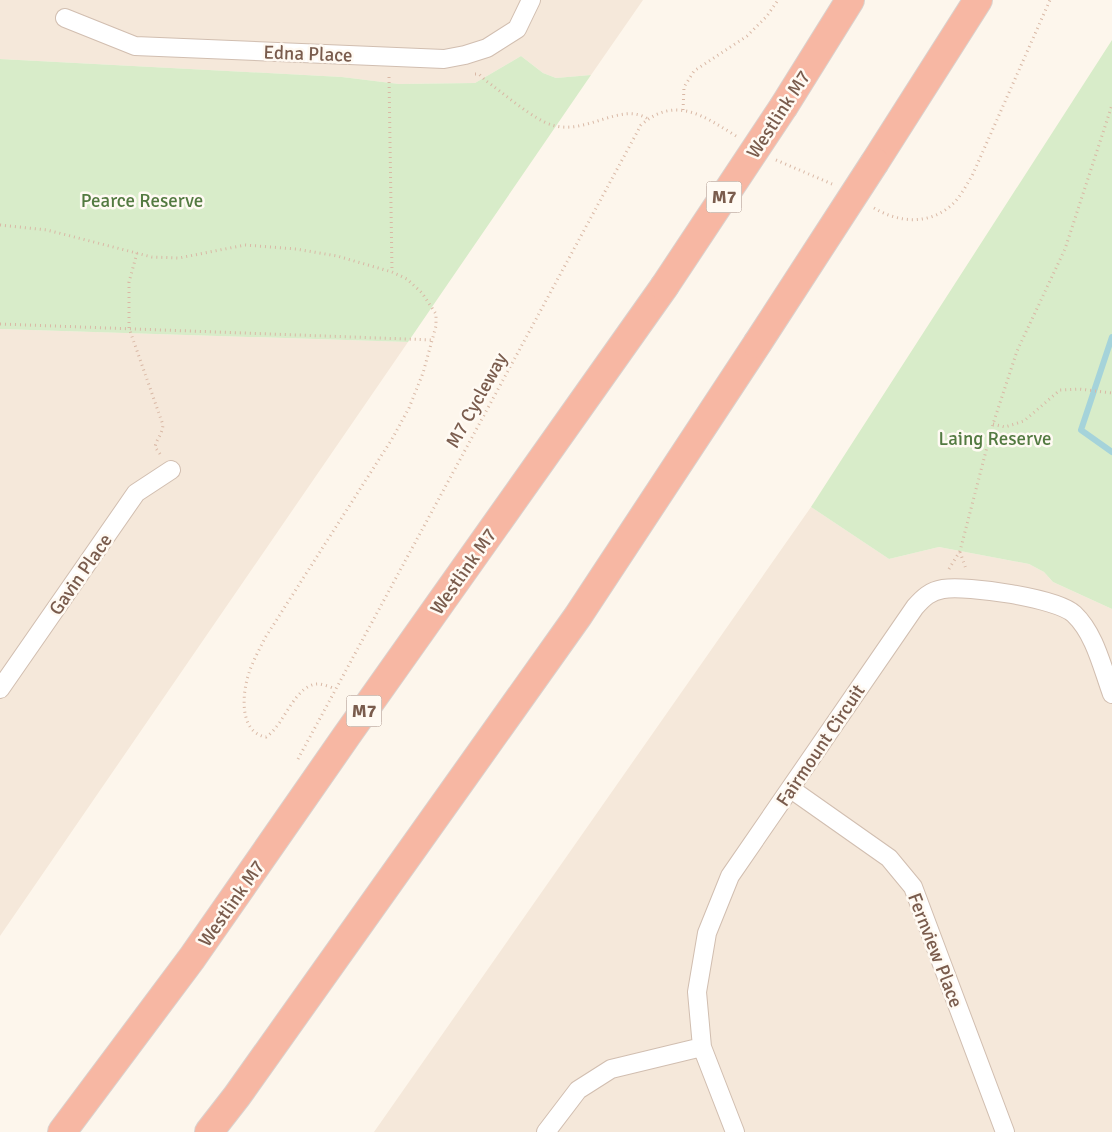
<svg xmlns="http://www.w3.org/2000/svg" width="1112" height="1132" viewBox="0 0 1112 1132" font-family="Signika,sans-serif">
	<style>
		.residential { fill: #f5e8da }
		.green { fill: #d8ecc9 }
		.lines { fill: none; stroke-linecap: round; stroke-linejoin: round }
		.stream { stroke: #a5d3da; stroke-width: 6 }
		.minor-casing { stroke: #d1beb0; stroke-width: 20 }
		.motorway-casing { stroke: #dad1cd; stroke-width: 30 }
		.path { stroke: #d9b8a5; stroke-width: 3; stroke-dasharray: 1 4; stroke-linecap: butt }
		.minor { stroke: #fff; stroke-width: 18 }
		.motorway { stroke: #f7b7a3; stroke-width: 28 }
		.motorway-bridge-casing { stroke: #dad1cd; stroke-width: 30; stroke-linecap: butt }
		.motorway-bridge { stroke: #f7b7a3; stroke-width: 28 }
		.labels { text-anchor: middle; stroke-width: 5; stroke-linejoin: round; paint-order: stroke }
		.shield { fill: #fffaf3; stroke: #a28b7f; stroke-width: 1 }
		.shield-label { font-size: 18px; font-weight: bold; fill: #7a5c4d }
		.street-label { font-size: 19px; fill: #7a5c4d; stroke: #fffaf3 }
		.park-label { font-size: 19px; fill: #537a41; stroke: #fffaf3 }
	</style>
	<rect width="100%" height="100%" fill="#fdf6ec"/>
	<path class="residential" d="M0,0h643l-52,75 -35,3 -13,-5 -22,-17 -46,27 -76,1 -57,-7 -342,-18z
		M0,329l408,13 -408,594z
		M811,507l78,52 50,-12 90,17 15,8 9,10 59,27v523h-738z"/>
	<path class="green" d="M1112,40v569l-59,-27 -9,-10 -15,-8 -90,-17 -50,12 -78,-52z
		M521,56l22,17 13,5 35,-3 -183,267 -408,-13v-270l342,18 57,7 76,-1z"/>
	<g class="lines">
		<path class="stream" d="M1112,337l-31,93 31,22"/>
		<defs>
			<path id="minor" d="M65,18l70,28 309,13 21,-4 22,-7 30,-19 14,-29
				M0,689l136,-196 35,-23
				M791,789l98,69 24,29 92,245
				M546,1132l32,-42 33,-21 91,-22
				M735,1132l-33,-85 -5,-55 10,-59 23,-57 185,-269c8,-9 15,-16 28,-18 24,-4 114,9 131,25 21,20 28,53 38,80"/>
			<path id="motorway" d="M784,106l66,-106
				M875,162l103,-162
				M62,1132l130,-174 155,-223 317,-448
				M209,1132l28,-36 341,-480 179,-272"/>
		</defs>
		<use href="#minor" class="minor-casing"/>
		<use href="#motorway" class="motorway-casing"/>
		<path class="path" d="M475,74h4l6,6c17,12 49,40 67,45 34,11 69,-24 96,-6
			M389,77l3,195
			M683,110l1,-23 10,-16 53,-35 20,-20 11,-16
			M776,160l56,24
			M874,208c23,14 52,17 74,0 11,-8 17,-21 24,-32l78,-176
			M0,225l47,5 105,27 27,1 66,-13 51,4 41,7 55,16 15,7 15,14 14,21v12l-13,47 -14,35 -17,31 -127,199c-5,10 -11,21 -15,32 -8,21 -12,62 16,67 19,-12 29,-55 54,-53 5,1 11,3 15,5
			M137,253l-8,29v46l34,97c-1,10 -6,13 -8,22l5,7
			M0,324l433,16
			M993,424l12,3 19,-6 36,-31 19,-1 33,4
			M960,552l6,17
			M949,569l11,-18 33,-127 24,-73 48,-102 47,-144
			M298,759l343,-634c34,-30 63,-9 95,11"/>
		<use href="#minor" class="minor"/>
		<use href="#motorway" class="motorway"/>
		<defs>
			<path id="motorway-bridge" d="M664,287l120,-181
				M757,344l118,-182"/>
		</defs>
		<use href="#motorway-bridge" class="motorway-bridge-casing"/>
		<use href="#motorway-bridge" class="motorway-bridge"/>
	</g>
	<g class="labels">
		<g class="shield">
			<rect x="706.5" y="181.5" width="35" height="31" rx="4"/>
			<rect x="346.5" y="695.5" width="35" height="31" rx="4"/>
		</g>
		<g class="shield-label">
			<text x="724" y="203">M7</text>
			<text x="364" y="717">M7</text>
		</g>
		<g class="street-label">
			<text transform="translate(308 53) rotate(2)" y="7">Edna Place</text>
			<text transform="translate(778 114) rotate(-57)" y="7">Westlink M7</text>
			<text transform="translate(476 400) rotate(-61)" y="7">M7 Cycleway</text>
			<text transform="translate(463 571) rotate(-55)" y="7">Westlink M7</text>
			<text transform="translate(80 574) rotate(-55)" y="7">Gavin Place</text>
			<text transform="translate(820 745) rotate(-56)" y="7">Fairmount Circuit</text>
			<text transform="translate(231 903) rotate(-55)" y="7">Westlink M7</text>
			<text transform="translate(936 950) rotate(69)" y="7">Fernview Place</text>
		</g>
		<g class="park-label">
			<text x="142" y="207">Pearce Reserve</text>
			<text x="995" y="445">Laing Reserve</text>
		</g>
	</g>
</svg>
